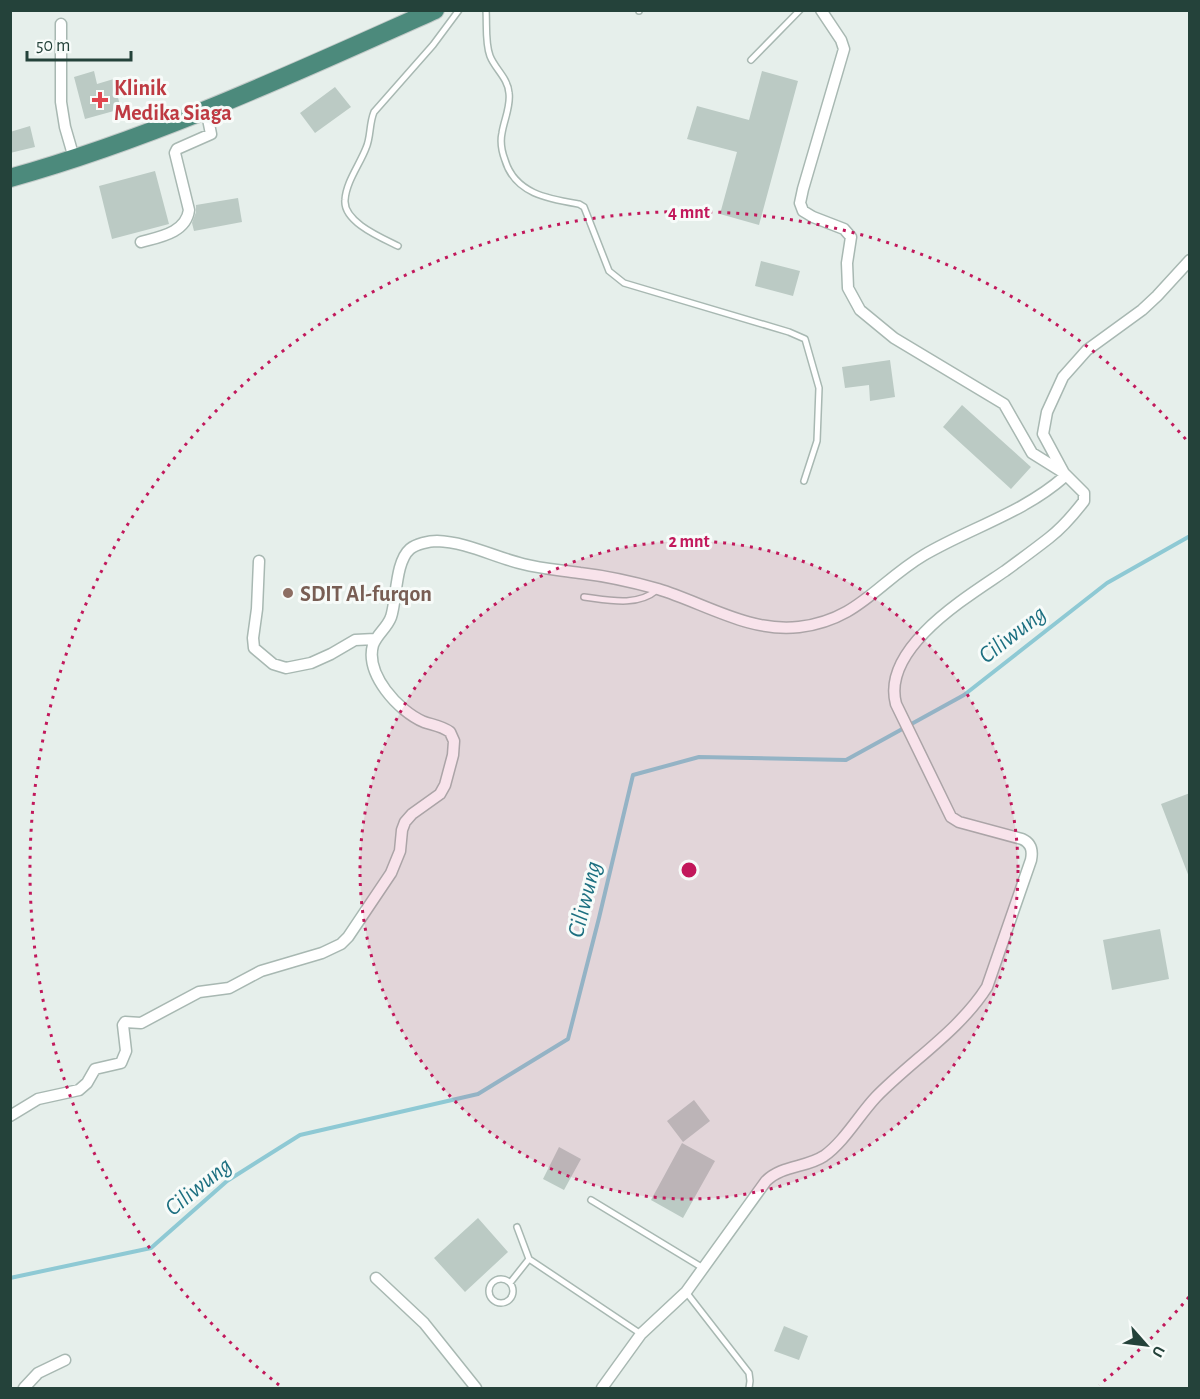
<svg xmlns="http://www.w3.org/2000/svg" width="1200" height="1399" viewBox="0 0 1200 1399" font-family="'Alegreya Sans',sans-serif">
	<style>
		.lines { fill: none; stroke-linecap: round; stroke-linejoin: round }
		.stream { stroke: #8ec9d4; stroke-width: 4 }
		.building { fill: #bbcac4 }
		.service-casing { stroke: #a8b8b2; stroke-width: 8 }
		.minor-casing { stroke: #a8b8b2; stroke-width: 13 }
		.trunk-casing { stroke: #c2cac8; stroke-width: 20 }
		.service { stroke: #fff; stroke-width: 5 }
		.minor { stroke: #fff; stroke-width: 10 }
		.trunk { stroke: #4c8a7c; stroke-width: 18 }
		.ring { fill: none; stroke: #c2185b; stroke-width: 3; stroke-dasharray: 3 6 }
		.health-dot { fill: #e0444e; stroke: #f7fbf9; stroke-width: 2 }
		.education-dot { fill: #8d6e63; stroke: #f7fbf9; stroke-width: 2 }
		.labels { text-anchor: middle; stroke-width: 6; stroke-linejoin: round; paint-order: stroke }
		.health-label { font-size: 22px; font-weight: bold; fill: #be3a42; stroke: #f7fbf9; text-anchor: start }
		.education-label { font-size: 22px; font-weight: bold; fill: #785e54; stroke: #f7fbf9; text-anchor: start }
		.water-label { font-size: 24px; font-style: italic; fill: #1c6f80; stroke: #f7fbf9 }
		.centre { fill: #c2185b; stroke: #f7fbf9; stroke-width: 3 }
		.ring-label { font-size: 18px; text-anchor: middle; font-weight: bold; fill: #c2185b; stroke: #f7fbf9; stroke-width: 6; stroke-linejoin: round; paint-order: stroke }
	</style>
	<rect width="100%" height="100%" fill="#e6efeb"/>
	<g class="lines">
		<path class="stream" d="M10,1278l141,-30 76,-67 73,-46 178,-41 90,-55 31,-121 34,-143 66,-18 147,3 118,-65 143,-112 83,-47"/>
	</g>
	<path class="building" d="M94,71l3,13 20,-6 3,11 -4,1 5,19 -36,10 -11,-42z
		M762,71l36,10 -39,144 -39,-11 17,-62 -50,-13 10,-33 52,14z
		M335,87l16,20 -36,26 -15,-20z
		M30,126l5,21 -25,6v-21z
		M155,171l14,53 -57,15 -13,-53z
		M238,198l4,24 -48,9 -2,-8 4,-11v-7z
		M761,261l39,10 -7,25 -38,-10z
		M890,360l5,37 -25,4 -1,-16 -24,3 -3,-21z
		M962,405l69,62 -20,22 -68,-62z
		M1190,793v84h-1l-28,-73z
		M1160,929l9,50 -57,11 -9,-50z
		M694,1100l16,21 -27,21 -16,-21z
		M682,1143l33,18 -32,57 -32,-18z
		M559,1147l22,12 -17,31 -21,-11z
		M478,1218l30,34 -43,40 -31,-34z
		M784,1326l24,10 -9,24 -25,-9z"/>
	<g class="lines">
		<defs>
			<path id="service" d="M486,10c1,15 -1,33 4,46 5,13 18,22 19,37 2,13 -5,27 -7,40 -2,9 0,19 3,27 10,34 44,39 74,44l5,3 25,64 15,12 165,49 16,7 14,49 -2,53 -13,40
				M639,10v1
				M751,60l49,-50
				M398,246c-16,-8 -55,-24 -53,-46 1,-18 15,-36 21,-52 5,-11 3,-24 8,-36l59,-67 26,-35
				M584,597c24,3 53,10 73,-7
				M591,1200l112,68
				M517,1227l12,32 112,75
				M489 1291a12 12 0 1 1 24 0a12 12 0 1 1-24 0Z
				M510,1283l19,-24
				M686,1292l63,81 1,8 -1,7"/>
			<path id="minor" d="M61,24v78l4,25 9,31
				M141,242c18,-5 45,-9 48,-32l-14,-57 2,-4 34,-15 -5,-25
				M259,561l-2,48 -4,29 1,10 19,16 13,4 25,-5 20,-9 24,-14 20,-1
				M10,1116l28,-17 41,-9 8,-7 8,-14 26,-6 5,-12 -3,-26 2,-3 16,1 58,-31 30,-4 32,-17 61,-18 19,-9 7,-7 43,-64 9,-22 2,-21 3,-8 7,-8 28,-20 5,-9 8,-30 1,-14 -4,-9c-8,-6 -17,-7 -26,-10 -26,-11 -59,-48 -51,-77 4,-11 14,-17 18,-28 6,-18 4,-55 19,-68 6,-5 19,-8 27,-8 30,1 57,16 86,23 19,5 38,6 57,9 26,3 53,9 78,16 46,14 92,44 141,38 59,-7 78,-44 125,-72 46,-27 99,-42 140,-78v-4l-32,-20 -28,-49 -110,-66 -34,-28 -12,-22 -1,-25 4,-26 -7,-8 -31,-12 -10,-6 -3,-8 3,-14 41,-140 -3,-9 -20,-30
				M376,1278l48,45 52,65
				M24,1388l14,-15 27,-13
				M602,1388l39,-54 45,-42 80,-111c16,-16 40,-13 58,-25 20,-14 35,-41 52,-59 36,-37 83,-66 111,-110l44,-127c2,-10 0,-17 -9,-21l-63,-17 -8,-5 -55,-113c-15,-56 71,-107 109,-133 15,-11 30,-22 44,-33 13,-10 25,-24 35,-37v-8l-20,-20 -21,-39 4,-22 16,-35 24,-27 55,-40 15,-14 33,-36"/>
			<path id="trunk" d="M10,178c147,-41 286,-106 425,-168"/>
		</defs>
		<use href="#service" class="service-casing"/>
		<use href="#minor" class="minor-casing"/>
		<use href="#trunk" class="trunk-casing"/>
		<use href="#service" class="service"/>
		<use href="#minor" class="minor"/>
		<use href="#trunk" class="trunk"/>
	</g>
	<circle cx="689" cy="870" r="329" fill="#c2185b" fill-opacity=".12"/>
	<g class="ring">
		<circle cx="689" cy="870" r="329"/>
		<path d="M1189 1297A658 658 0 0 1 1099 1385M279 1385A658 658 0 1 1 1189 443"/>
	</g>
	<path class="health-dot" d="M97 91h6v6h6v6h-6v6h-6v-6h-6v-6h6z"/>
	<circle class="education-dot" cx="288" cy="593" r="6"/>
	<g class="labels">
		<g class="health-label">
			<text x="114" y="95">Klinik<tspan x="114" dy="25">Medika Siaga</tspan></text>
		</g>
		<g class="education-label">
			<text x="300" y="601">SDIT Al-furqon</text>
		</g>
		<g class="water-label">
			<text transform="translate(1012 634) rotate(-38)" y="8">Ciliwung</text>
			<text transform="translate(584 899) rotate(-76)" y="8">Ciliwung</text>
			<text transform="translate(198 1186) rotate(-39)" y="8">Ciliwung</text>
		</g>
	</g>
	<circle cx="689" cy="870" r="9" class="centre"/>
	<g class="ring-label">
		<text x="689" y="218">4 mnt</text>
		<text x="689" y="547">2 mnt</text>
	</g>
	<rect width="1200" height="1399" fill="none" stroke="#24423a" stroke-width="24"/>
	<g transform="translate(1146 1345) rotate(118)" stroke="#f7fbf9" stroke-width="4.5" paint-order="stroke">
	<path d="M0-4.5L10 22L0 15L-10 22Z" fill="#24423a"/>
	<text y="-9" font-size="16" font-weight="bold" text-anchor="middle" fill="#24423a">U</text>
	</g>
	<path d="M27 51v9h104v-9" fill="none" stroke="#24423a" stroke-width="3"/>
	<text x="36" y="51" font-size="18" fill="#24423a" stroke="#f7fbf9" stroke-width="4.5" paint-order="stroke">50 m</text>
</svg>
